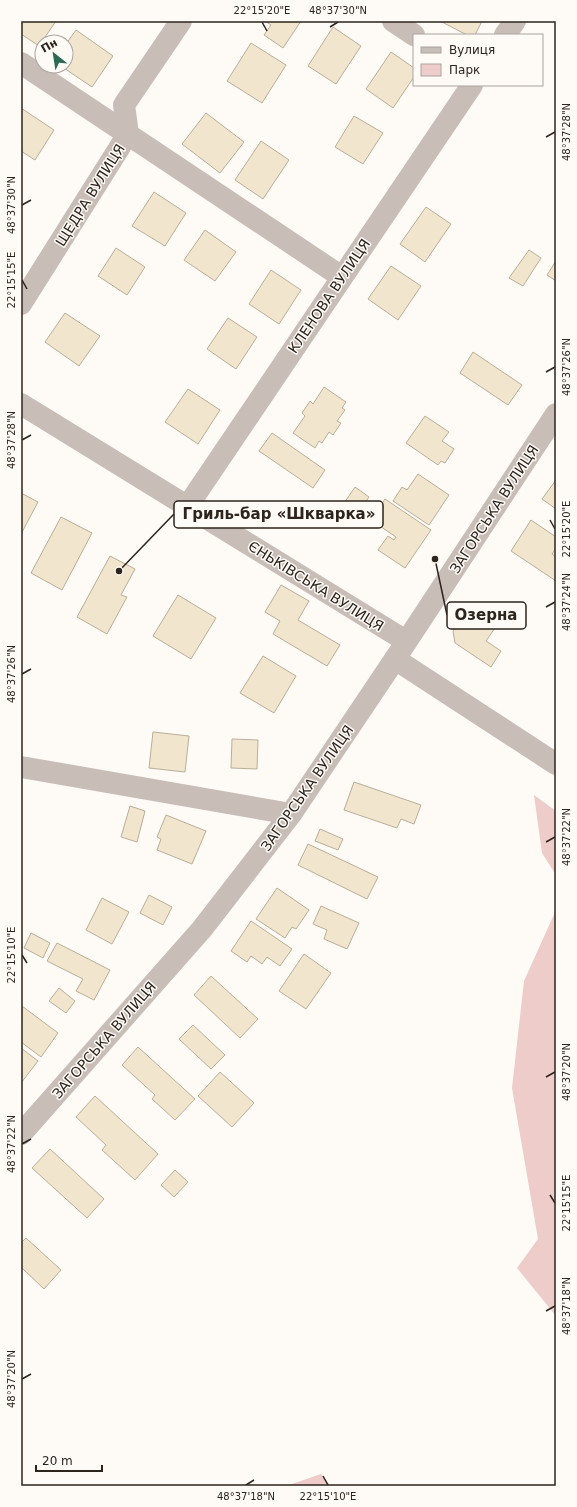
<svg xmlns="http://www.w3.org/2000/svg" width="577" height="1507" viewBox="0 0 577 1507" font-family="'DejaVu Sans',sans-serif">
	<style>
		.green { fill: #edccca }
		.building { fill: #f1e5ce; stroke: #b9ae98 }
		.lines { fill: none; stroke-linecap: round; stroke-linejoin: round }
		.minor { stroke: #c9bdb8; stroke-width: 22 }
		.tertiary { stroke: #c9bdb8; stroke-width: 22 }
		.ticks { fill: none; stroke: #2c241d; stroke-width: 1.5 }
		.labels { text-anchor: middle; stroke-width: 3; stroke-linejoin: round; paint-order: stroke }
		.street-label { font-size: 14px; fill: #2c241d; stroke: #fefaf6 }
		.leader { fill: none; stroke: #2c241d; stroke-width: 1.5 }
		.callout-dot { fill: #2c241d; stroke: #fefaf6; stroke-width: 1.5 }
		.callout { fill: #fefaf6; stroke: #2c241d; stroke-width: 1.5 }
		.callout-label { font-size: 15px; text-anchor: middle; font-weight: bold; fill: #2c241d }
		.neatline { fill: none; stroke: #2c241d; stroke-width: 1.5 }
		.ticks-label { font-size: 10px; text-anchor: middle; fill: #2c241d }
	</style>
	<rect width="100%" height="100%" fill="#fefaf6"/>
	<path class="green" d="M534,795l22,16v64l-14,-22z
		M556,910v406l-39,-48 21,-29 -26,-151 12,-107z
		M321,1474l10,12h-45z"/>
	<path class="building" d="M21,21h35l-17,25 -18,-12z
		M265,21h36l-18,27 -19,-13 7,-10z
		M440,21h42l-7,14h-8z
		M333,27l28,19 -25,38 -28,-18z
		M76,30l37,26 -21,31 -31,-21h5v-22z
		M251,43l35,22 -24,38 -35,-22z
		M391,52l23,16v9l-21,31 -27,-19z
		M21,108l33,22 -19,30 -14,-9z
		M206,113l38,29 -24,31 -38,-29z
		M354,116l29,17 -20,31 -28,-17z
		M261,141l28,19 -26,39 -28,-19z
		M154,192l32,21 -21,33 -33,-20z
		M426,207l25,17 -26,38 -25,-18z
		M205,230l31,22 -21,29 -31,-21z
		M116,248l29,19 -18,28 -29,-19z
		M529,250l12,8 -18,28 -14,-8z
		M556,261v20l-9,-6z
		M391,266l30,20 -23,34 -30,-21z
		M271,270l30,20 -22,34 -30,-20z
		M65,313l35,23 -21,30 -34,-24z
		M228,318l29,19 -21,32 -29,-20z
		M473,352l49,33 -14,20 -48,-32z
		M324,387l22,15 -4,6 3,2 -8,11 4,2 -8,12 -4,-3 -7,11 -3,-2 -4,7 -22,-15 12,-17 -3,-3 8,-12 3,3z
		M188,389l32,21 -22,34 -33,-22z
		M425,416l24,16 -7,9 12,8 -9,14 -4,-2 -3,4 -32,-22z
		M272,433l53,37 -12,18 -54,-37z
		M418,474l31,21 -20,30 -36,-24 9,-14 5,3z
		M556,480v29l-14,-10z
		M355,487l14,10 -19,27 -14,-9z
		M21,493l17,9 -17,32z
		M385,499l46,31 -26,38 -27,-18 10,-14 6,4 2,-3 -25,-17z
		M61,517l31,16 -30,57 -31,-17z
		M531,520l25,17v11l-4,6 4,3v24l-45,-30z
		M110,556l25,13 -14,26 6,2 -20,37 -30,-17z
		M281,585l28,16 -11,19 42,25 -13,21 -54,-32 7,-13 -15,-9z
		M178,595l38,23 -25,41 -38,-23z
		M470,607l27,18 -11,16 15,10 -10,16 -36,-24 -2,-12z
		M263,656l33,20 -22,37 -34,-20z
		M153,732l36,4 -4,36 -36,-4z
		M232,739l26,1 -1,29 -26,-1z
		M354,782l67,23 -7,19 -13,-5 -4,9 -53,-18z
		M130,806l15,5 -8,31 -16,-5z
		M166,815l40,16 -14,33 -35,-14 4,-11 -4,-2z
		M320,829l23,10 -5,11 -23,-9z
		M308,844l70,33 -11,22 -69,-34z
		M277,888l32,22 -13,19 -4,-2 -7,11 -29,-19z
		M149,895l23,12 -9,18 -23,-12z
		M102,898l27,14 -17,32 -26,-14z
		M321,906l38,17 -12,26 -23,-10 3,-9 -14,-6z
		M251,921l41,28 -12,17 -13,-9 -5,7 -11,-8 -4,6 -16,-11z
		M31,933l19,10 -7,15 -19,-10z
		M57,943l53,27 -16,30 -18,-9 7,-12 -36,-18z
		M304,954l27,19 -25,36 -27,-18z
		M211,976l47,43 -18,19 -46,-43z
		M59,988l16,13 -9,12 -17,-12z
		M22,1006l36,27 -17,24 -20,-15z
		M193,1025l32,30 -14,14 -32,-30z
		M138,1047l57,52 -20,21 -23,-21 3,-4 -33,-30z
		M21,1048l17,13 -17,22z
		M220,1072l34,31 -22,24 -34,-31z
		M95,1096l63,58 -23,26 -33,-30 4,-5 -30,-28z
		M50,1149l54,50 -17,19 -55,-50z
		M175,1170l13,12 -14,15 -13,-12z
		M26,1238l35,32 -17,19 -23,-22v-24z"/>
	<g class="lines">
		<path class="minor" d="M393,21l21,14
			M505,35l10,-14
			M21,63l321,214
			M21,304l107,-170 -4,-29 57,-84
			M21,404l385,237
			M187,507l285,-422
			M21,767l270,47
			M21,1134l181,-205 89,-115 104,-155"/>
		<path class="tertiary" d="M556,414l-161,245 161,105"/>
	</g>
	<path class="ticks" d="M262,22l5,9M330,27l8,-5M546,137l9,-5M22,205l9,-5M22,280l5,9M546,372l9,-5M22,440l9,-5M550,520l5,9M546,607l9,-5M22,674l9,-5M546,842l9,-5M22,955l5,8M546,1077l9,-5M22,1144l9,-5M550,1195l5,8M546,1311l9,-5M22,1379l9,-5M323,1476l5,9M246,1485l8,-5"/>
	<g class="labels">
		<g class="street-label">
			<text transform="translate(90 195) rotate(-58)" y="5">ЩЕДРА ВУЛИЦЯ</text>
			<text transform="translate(329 296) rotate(-56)" y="5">КЛЕНОВА ВУЛИЦЯ</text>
			<text transform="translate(494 509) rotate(-57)" y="5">ЗАГОРСЬКА ВУЛИЦЯ</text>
			<text transform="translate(316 586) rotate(32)" y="5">ЄНЬКІВСЬКА ВУЛИЦЯ</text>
			<text transform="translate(307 788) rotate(-55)" y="5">ЗАГОРСЬКА ВУЛИЦЯ</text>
			<text transform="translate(104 1040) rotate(-49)" y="5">ЗАГОРСЬКА ВУЛИЦЯ</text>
		</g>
	</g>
	<path class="leader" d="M119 571L174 514M435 559L447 615"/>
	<g class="callout-dot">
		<circle cx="119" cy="571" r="4"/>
		<circle cx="435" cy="559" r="4"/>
	</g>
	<g class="callout">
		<rect x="174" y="501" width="209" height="27" rx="4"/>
		<rect x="447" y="602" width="79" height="27" rx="4"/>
	</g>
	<g class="callout-label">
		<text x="279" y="519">Гриль-бар «Шкварка»</text>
		<text x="486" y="620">Озерна</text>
	</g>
	<rect width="577" height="1507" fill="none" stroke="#fefaf6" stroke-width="44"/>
	<rect x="413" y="34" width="130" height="52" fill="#fefaf6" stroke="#aaa49f"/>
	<rect x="421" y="47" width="20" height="6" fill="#c9bdb8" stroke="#aaa49f"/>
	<text x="449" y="54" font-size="12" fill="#2c241d">Вулиця</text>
	<rect x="421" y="64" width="20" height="12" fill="#edccca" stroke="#aaa49f"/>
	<text x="449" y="74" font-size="12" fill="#2c241d">Парк</text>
	<g transform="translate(54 54) rotate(330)"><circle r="19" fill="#fefaf6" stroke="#aaa49f"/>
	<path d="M0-3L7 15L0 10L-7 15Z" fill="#2d6a55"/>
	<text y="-6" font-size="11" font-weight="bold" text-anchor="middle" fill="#2c241d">Пн</text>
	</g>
	<path d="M36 1465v6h66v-6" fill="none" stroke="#2c241d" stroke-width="2"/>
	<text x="42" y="1465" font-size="12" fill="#2c241d" stroke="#fefaf6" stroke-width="3" paint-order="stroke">20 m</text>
	<rect x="22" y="22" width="533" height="1463" class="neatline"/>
	<g class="ticks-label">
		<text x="262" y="14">22°15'20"E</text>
		<text x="338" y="14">48°37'30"N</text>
		<text transform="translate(566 132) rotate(-90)" y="4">48°37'28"N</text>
		<text transform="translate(11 205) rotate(-90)" y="4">48°37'30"N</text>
		<text transform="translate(11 280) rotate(-90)" y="4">22°15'15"E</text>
		<text transform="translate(566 367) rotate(-90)" y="4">48°37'26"N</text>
		<text transform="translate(11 440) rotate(-90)" y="4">48°37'28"N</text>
		<text transform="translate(566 529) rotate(-90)" y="4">22°15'20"E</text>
		<text transform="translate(566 602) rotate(-90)" y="4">48°37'24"N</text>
		<text transform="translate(11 674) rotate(-90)" y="4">48°37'26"N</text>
		<text transform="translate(566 837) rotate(-90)" y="4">48°37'22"N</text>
		<text transform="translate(11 955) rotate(-90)" y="4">22°15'10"E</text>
		<text transform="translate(566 1072) rotate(-90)" y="4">48°37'20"N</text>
		<text transform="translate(11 1144) rotate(-90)" y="4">48°37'22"N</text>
		<text transform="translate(566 1203) rotate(-90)" y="4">22°15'15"E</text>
		<text transform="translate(566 1306) rotate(-90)" y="4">48°37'18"N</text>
		<text transform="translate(11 1379) rotate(-90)" y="4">48°37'20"N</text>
		<text x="246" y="1500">48°37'18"N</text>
		<text x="328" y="1500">22°15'10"E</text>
	</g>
</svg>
